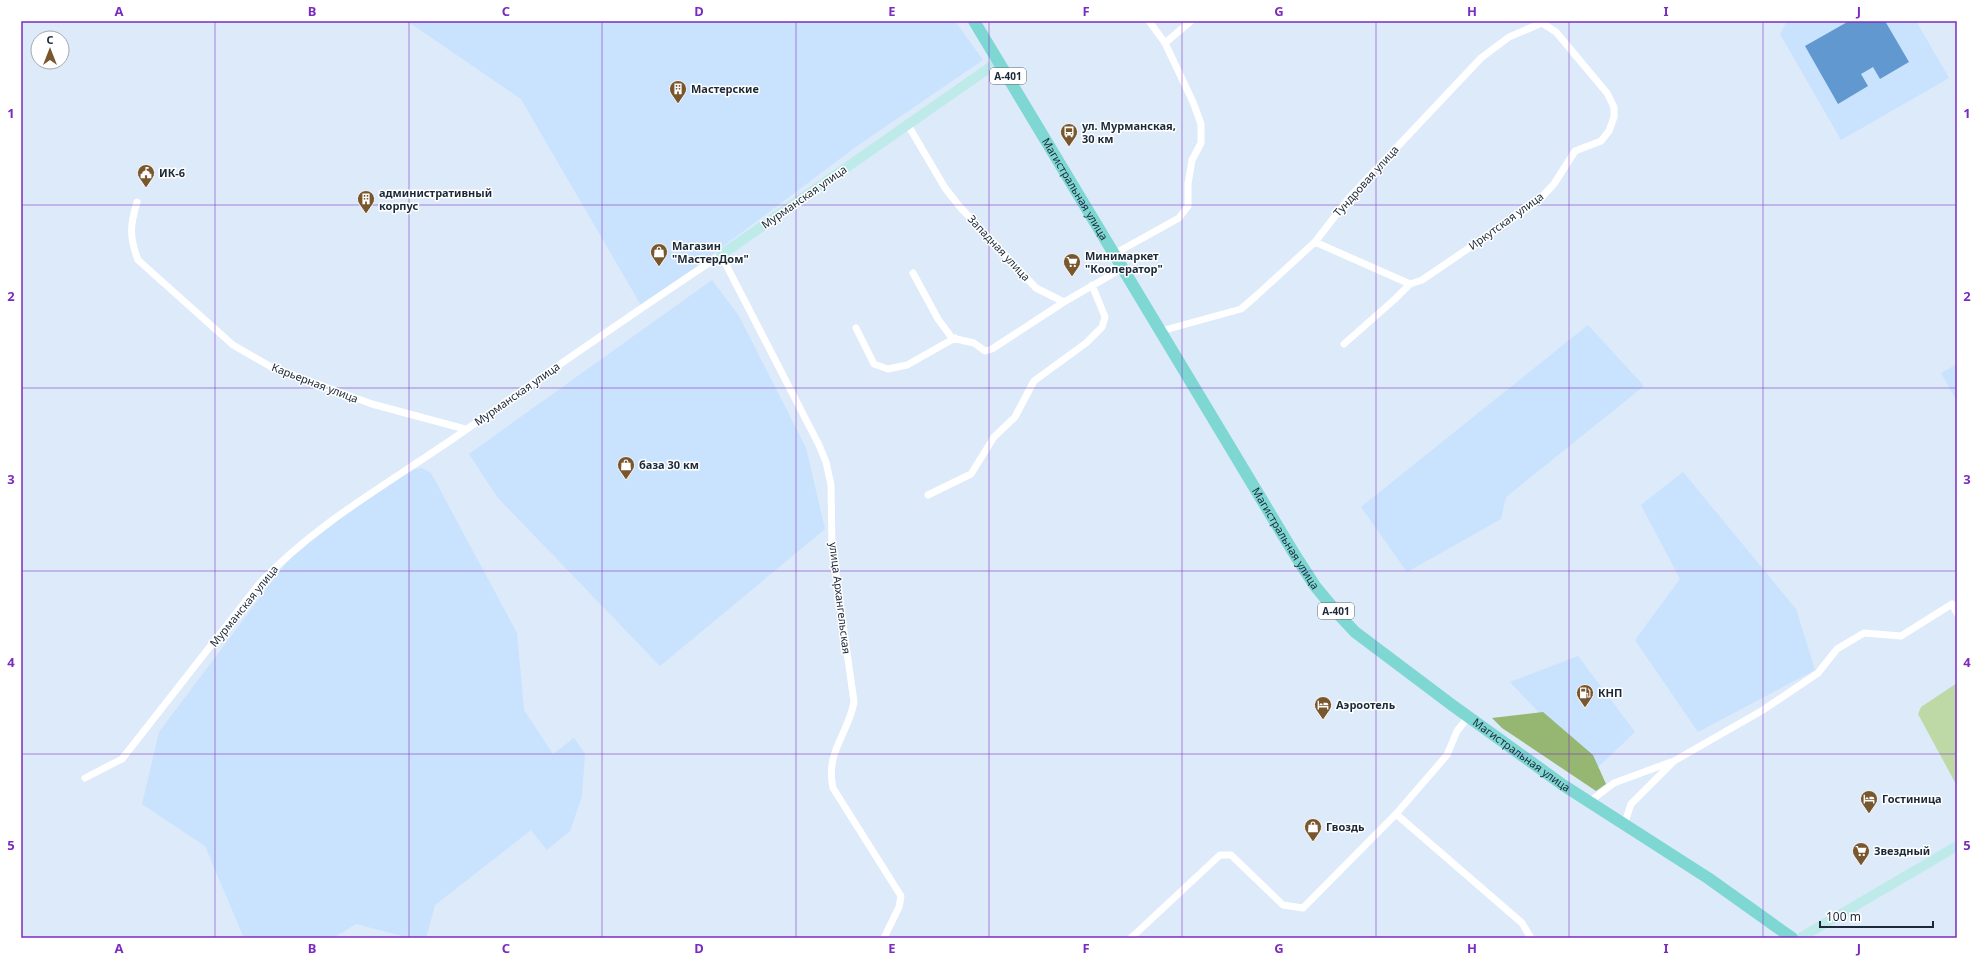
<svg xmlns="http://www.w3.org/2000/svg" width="1978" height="959" viewBox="0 0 1978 959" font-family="'Noto Sans',sans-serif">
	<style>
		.built { fill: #c9e2fd }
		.green { fill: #bed9a5 }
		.forest { fill: #95b771 }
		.water { fill: #6098cf }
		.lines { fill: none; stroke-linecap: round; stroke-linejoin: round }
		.street { stroke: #fff; stroke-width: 7 }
		.secondary { stroke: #beebe9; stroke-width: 10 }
		.primary { stroke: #7ed7d3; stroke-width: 12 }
		.grid { fill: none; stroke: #7b2cbf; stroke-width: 1; stroke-opacity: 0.55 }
		.labels { text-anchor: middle; stroke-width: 3; stroke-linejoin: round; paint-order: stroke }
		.shield { fill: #fff; stroke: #5f6974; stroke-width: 1 }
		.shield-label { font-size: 10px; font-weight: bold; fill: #1b2938 }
		.poi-label { font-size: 11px; font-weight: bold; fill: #1b2938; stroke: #fff; text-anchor: start }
		.street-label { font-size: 11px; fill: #1b2938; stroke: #fff }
		.neatline { fill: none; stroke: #7b2cbf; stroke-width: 1.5 }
		.grid-label { font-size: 13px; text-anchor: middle; font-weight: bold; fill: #7b2cbf }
	</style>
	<rect width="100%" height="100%" fill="#dceafa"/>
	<path class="built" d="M407,21h548l28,39 -126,86 -215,161 -121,-208z
		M1787,21h129l33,57 -108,62 -61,-106z
		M712,280l27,36 67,132 19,81 -165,137 -162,-168 -29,-44z
		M1588,325l56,61 -138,111 -5,22 -94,53 -46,-65z
		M1957,364v37l-16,-28z
		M422,468l9,5 86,160 7,77 29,44 21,-16 11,16 -3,42 -12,35 -23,19 -16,-20 -96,75 -9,33h-16l-54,-14 -23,14h-89l-39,-92 -63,-42 17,-72 127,-169 23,-21 46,-34 59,-39z
		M1683,472l113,137 19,61 -117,62 -63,-92 45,-61 -39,-74z
		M1578,656l57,76 -41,39 -84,-89z"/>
	<path class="green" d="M1957,683v103l-39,-72 3,-7z"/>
	<path class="forest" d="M1543,712l50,43 13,29 -10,7 -94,-63 -10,-10z"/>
	<path class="water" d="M1849,21h36l24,41 -29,17 -7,-12 -12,7 7,12 -30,18 -33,-58z"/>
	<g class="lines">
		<path class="street" d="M1165,43l26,-22
			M908,125l37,63 15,19 76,81 28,14 59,-34
			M137,202c-7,24 -8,34 1,58l95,85 40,23 99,36 93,25
			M1315,242l95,42
			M1114,254l65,-36 9,-12v-22l4,-24 9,-17v-19l-8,-22 -28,-59 -16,-22
			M913,273l25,46 14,19 22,5 11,8 7,-2 72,-47
			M856,328l18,36 14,5 19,-4 48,-27
			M1161,331l80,-22 15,-13 59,-54 34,-44 132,-140 28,-21 33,-14 14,9 51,61 7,14v10l-5,14 -8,10 -26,10 -21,33 -16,17 -116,79 -12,4 -15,15 -51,45
			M928,495l43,-21 23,-37 21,-20 19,-36 52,-38 16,-16 3,-10 -13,-32
			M85,778l37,-19 137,-175c55,-59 128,-100 195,-146 89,-62 177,-124 267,-183l98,190 7,17 5,23 1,61 22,156c-6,33 -29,50 -21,86l68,108 -2,11 -15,31
			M1589,802l25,-19 57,-21
			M1396,814l126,109 9,15
			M1624,825l7,-21 43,-43 89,-51 55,-37 19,-24 27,-16 37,3 51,-32 5,9
			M1131,938l89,-83h11l52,50 20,3 93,-94 51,-59 10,-24 11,-14"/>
		<path class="secondary" d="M721,255l278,-194
			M1800,938l157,-92"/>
		<path class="primary" id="s1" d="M974,21l321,534 20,31 24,29 16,17 97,73 111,80 145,93 84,60"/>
	</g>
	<path class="grid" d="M215,21v917M409,21v917M602,21v917M796,21v917M989,21v917M1182,21v917M1376,21v917M1569,21v917M1763,21v917M21,205h1936M21,388h1936M21,571h1936M21,754h1936"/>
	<defs>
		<symbol id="building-pin" viewBox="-11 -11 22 30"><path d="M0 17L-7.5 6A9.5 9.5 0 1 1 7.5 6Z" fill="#79572e" stroke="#fff"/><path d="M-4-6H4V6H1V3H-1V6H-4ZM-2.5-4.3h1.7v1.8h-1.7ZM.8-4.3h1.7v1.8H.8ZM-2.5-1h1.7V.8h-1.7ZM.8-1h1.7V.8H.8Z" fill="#fff"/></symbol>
		<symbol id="bus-pin" viewBox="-11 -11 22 30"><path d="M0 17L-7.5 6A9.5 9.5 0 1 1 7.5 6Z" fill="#79572e" stroke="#fff"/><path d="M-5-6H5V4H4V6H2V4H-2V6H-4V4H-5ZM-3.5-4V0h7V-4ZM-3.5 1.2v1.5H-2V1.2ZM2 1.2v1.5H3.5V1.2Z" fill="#fff"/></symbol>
		<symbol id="civic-pin" viewBox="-11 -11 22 30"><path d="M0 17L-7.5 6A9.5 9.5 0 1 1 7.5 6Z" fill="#79572e" stroke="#fff"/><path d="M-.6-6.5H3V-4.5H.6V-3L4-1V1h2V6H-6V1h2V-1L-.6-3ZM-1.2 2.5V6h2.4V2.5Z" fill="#fff"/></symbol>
		<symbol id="shop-pin" viewBox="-11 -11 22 30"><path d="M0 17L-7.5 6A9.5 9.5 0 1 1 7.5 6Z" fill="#79572e" stroke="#fff"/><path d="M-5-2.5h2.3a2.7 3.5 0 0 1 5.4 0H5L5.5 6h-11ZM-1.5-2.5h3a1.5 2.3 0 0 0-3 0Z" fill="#fff"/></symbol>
		<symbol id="supermarket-pin" viewBox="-11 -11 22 30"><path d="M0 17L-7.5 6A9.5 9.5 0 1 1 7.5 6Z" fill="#79572e" stroke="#fff"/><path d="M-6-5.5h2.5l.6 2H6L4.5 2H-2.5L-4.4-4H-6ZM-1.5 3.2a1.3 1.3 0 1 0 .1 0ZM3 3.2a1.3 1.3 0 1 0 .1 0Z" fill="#fff"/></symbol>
		<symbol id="fuel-pin" viewBox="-11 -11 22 30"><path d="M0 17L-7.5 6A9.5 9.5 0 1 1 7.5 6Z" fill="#79572e" stroke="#fff"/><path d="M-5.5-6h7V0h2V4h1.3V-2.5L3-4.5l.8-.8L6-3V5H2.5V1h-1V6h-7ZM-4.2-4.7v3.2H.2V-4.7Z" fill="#fff"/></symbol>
		<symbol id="hotel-pin" viewBox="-11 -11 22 30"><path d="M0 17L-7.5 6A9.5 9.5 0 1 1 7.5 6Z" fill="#79572e" stroke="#fff"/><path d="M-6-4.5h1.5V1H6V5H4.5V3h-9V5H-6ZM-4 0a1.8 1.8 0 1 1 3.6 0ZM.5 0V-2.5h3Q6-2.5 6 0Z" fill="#fff"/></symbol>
	</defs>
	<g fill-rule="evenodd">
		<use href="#building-pin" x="668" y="79" width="20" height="27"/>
		<use href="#bus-pin" x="1059" y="122" width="20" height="27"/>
		<use href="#civic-pin" x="136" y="163" width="20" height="27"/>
		<use href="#building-pin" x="356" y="189" width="20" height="27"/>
		<use href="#shop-pin" x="649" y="242" width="20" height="27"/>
		<use href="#supermarket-pin" x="1062" y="252" width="20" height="27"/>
		<use href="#shop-pin" x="616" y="455" width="20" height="27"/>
		<use href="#fuel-pin" x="1575" y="683" width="20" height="27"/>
		<use href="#hotel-pin" x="1313" y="695" width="20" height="27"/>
		<use href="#hotel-pin" x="1859" y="789" width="20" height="27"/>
		<use href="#shop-pin" x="1303" y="817" width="20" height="27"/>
		<use href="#supermarket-pin" x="1851" y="841" width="20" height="27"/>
	</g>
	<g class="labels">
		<g class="shield">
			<rect x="990" y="68" width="36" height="16" rx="3"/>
			<rect x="1318" y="603" width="36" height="16" rx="3"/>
		</g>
		<g class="shield-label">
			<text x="1008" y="80">А-401</text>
			<text x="1336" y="615">А-401</text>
		</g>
		<g class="poi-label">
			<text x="691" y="93">Мастерские</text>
			<text x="1082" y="130">ул. Мурманская,<tspan x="1082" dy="13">30 км</tspan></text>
			<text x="159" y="177">ИК-6</text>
			<text x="379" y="197">административный<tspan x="379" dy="13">корпус</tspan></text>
			<text x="672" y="250">Магазин<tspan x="672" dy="13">"МастерДом"</tspan></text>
			<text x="1085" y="260">Минимаркет<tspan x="1085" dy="13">"Кооператор"</tspan></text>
			<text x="639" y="469">база 30 км</text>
			<text x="1598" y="697">КНП</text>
			<text x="1336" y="709">Аэроотель</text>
			<text x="1882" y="803">Гостиница</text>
			<text x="1326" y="831">Гвоздь</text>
			<text x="1874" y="855">Звездный</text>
		</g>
		<g class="street-label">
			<text transform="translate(1366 181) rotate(-48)" y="4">Тундровая улица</text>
			<text dy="4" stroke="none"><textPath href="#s1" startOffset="196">Магистральная улица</textPath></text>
			<text transform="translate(804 197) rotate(-35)" y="4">Мурманская улица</text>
			<text transform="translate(1506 221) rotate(-36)" y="4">Иркутская улица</text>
			<text transform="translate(999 248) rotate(47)" y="4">Западная улица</text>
			<text transform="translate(315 383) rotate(21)" y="4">Карьерная улица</text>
			<text transform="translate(517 394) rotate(-35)" y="4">Мурманская улица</text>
			<text dy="4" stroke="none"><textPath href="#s1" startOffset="604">Магистральная улица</textPath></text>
			<text transform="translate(840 598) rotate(83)" y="4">улица Архангельская</text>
			<text transform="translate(244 606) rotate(-51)" y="4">Мурманская улица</text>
			<text dy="4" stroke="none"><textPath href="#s1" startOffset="928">Магистральная улица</textPath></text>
		</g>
	</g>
	<rect width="1978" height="959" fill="none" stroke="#ffffff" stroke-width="44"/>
	<g transform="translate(50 50)"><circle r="19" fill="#ffffff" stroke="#a4a9af"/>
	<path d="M0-3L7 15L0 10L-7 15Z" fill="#79572e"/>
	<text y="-6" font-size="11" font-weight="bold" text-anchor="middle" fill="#1b2938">С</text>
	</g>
	<path d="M1820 921v6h113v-6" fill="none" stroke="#1b2938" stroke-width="2"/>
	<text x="1826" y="921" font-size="12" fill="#1b2938" stroke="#ffffff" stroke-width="3" paint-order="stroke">100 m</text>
	<rect x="22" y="22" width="1934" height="915" class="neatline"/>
	<g class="grid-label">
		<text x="119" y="16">A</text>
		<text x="312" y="16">B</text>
		<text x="506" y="16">C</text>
		<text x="699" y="16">D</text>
		<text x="892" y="16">E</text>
		<text x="1086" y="16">F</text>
		<text x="1279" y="16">G</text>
		<text x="1472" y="16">H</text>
		<text x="1666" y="16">I</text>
		<text x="1859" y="16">J</text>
		<text x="11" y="118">1</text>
		<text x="1967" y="118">1</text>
		<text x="11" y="301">2</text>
		<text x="1967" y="301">2</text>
		<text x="11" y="484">3</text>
		<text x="1967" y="484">3</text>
		<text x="11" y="667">4</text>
		<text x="1967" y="667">4</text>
		<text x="11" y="850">5</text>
		<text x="1967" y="850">5</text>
		<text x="119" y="953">A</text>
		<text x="312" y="953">B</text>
		<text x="506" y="953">C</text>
		<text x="699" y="953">D</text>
		<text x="892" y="953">E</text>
		<text x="1086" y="953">F</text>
		<text x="1279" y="953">G</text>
		<text x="1472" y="953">H</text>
		<text x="1666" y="953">I</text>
		<text x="1859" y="953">J</text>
	</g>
</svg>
